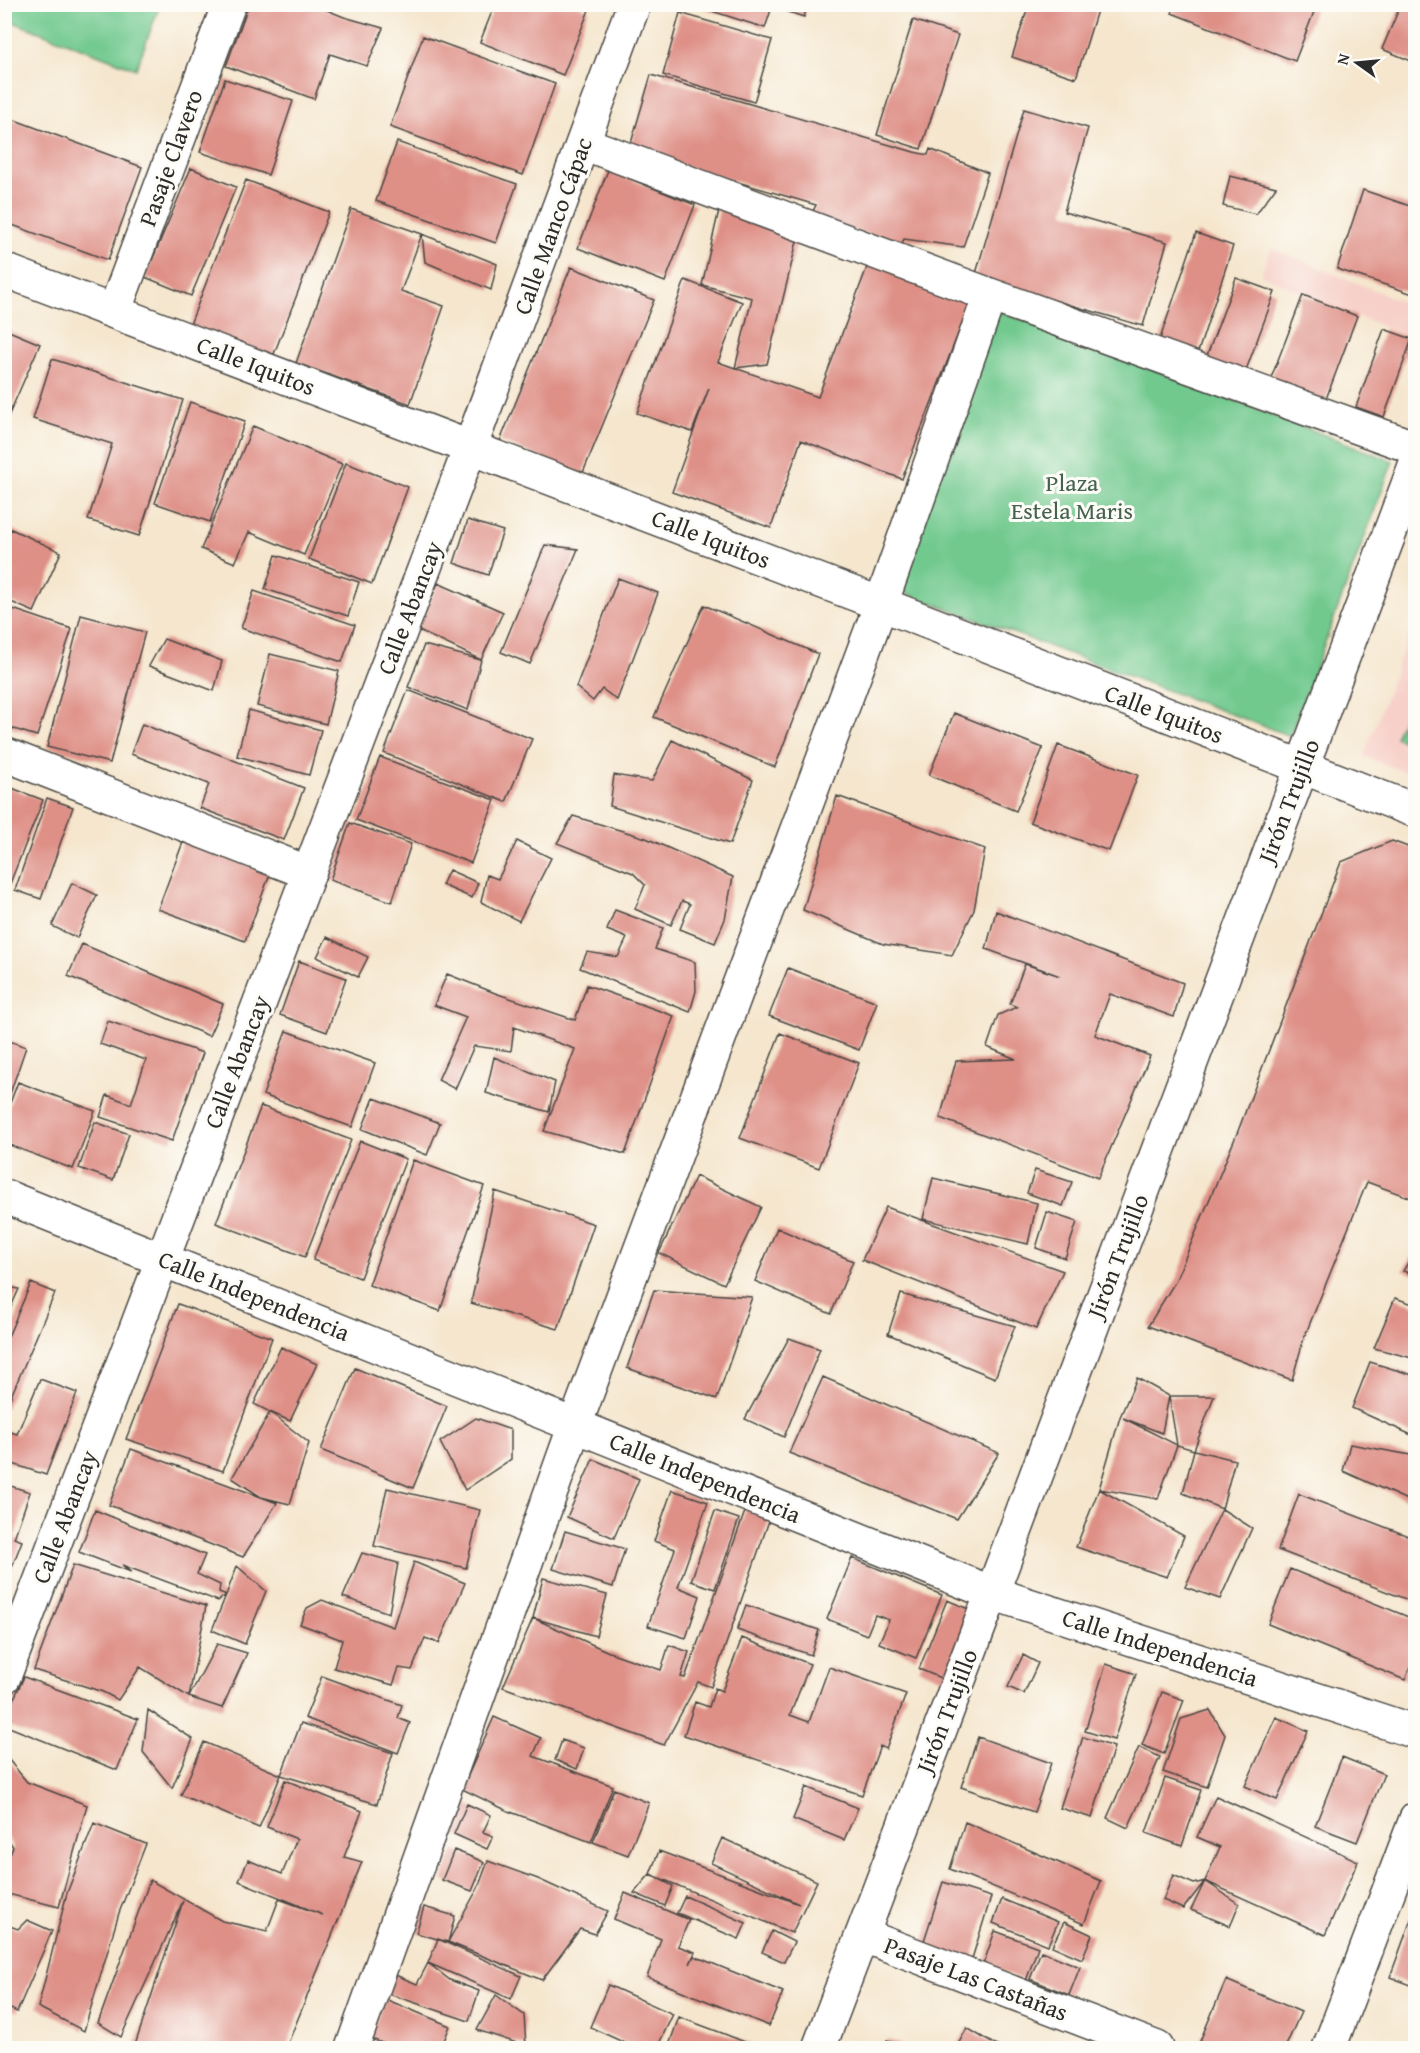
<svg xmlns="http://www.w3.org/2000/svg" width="1420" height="2053" viewBox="0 0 1420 2053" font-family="'Gentium Book Plus',serif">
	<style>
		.built { fill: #f7d0c9 }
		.green { fill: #71c98e; stroke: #4e7a5c; stroke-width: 1.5 }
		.building { fill: #de8f86 }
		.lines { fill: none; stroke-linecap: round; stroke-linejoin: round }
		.minor-casing { stroke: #494743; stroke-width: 36 }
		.minor { stroke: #fff; stroke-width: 33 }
		.labels { text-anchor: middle; stroke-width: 6; stroke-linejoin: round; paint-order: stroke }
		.street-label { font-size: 24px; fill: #2b2b2b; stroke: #fdfcf7 }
		.park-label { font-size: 24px; fill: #44624e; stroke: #fdfcf7 }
	</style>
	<rect width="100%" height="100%" fill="#fdfcf7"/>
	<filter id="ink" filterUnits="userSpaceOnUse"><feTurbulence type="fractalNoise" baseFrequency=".0167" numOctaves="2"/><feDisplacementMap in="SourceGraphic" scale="12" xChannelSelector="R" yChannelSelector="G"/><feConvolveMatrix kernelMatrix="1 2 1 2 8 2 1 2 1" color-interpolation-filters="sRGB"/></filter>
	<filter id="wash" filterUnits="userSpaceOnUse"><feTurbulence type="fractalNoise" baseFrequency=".008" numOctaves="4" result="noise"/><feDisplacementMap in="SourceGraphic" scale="24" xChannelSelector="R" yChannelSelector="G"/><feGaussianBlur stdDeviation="1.35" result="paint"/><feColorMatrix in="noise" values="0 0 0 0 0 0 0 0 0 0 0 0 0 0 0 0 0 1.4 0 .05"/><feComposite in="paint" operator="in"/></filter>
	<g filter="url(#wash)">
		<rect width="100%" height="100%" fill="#f5e6cd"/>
		<path class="built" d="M1271,248l144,59v25l-3,7 -151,-64z
			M1415,617v159l-51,-20z"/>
		<path class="green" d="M4,5l1,-1 155,1 -24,64 -131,-50z
			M971,300l422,161 -103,275 -406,-151z
			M1415,691v54l-20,-8z"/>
		<g id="blocks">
			<path class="building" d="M249,4h63l32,13 39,11 -16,38 -37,-12 -16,45 -88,-33z
				M495,4h80l14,6 -26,65 -83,-33z
				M808,4l-4,13 -32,-10 -7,21 -72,-23z
				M1029,4h70l-23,74 -64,-21z
				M1176,4h141l-22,57 -123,-48z
				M1401,4h15v59l-34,-14z
				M680,13l92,27 -18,62 -91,-27z
				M913,20l45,15 -37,114 -44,-14z
				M423,36l132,48 -32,91 -133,-48z
				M651,75l263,77 14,3 2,-6 58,24 -25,74 -59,-8 -2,4 -93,-24 7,-14 -187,-55z
				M225,79l68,22 -25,74 -68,-23z
				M1024,109l64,19 -24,84 103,30 -24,84 -168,-49z
				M4,116l138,51 -34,93 -104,-38z
				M397,142l120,42 -21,59 -120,-42z
				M191,168l45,19 -45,109 -46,-19z
				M608,170l87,35 -30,77 -87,-34z
				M1230,176l46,11 -20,27 -33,-8z
				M246,180l83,32 -57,147 -83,-32z
				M1363,190l53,18v87l-79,-26z
				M351,209l71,25 -21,57 43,15 -34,98 -114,-41z
				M719,210l81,19 -33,135 -32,4 83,29 51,-135 102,38 -69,179 -101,-39 -30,88 -99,-36 37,-104 -17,44 -55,-19 48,-133 57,22 -24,60 17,6 17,-70 -50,-13z
				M1196,233l37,13 -35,106 -38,-13z
				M422,234l75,30 -6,26 -66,-28z
				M571,267l83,33 -72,175 -82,-34z
				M1236,278l39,14 -33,89 -39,-15z
				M1303,295l54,21 -34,91 -55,-21z
				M4,329l36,15 -36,82z
				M1384,329l28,10 -28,78 -28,-10z
				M52,359l131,41 -44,136 -51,-16 24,-76 -79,-25z
				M190,402l55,19 -35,101 -55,-19z
				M253,426l89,38 -38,91 -55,-23 -14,31 -34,-14z
				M346,463l62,24 -36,97 -63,-25z
				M468,520l35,11 -15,44 -34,-12z
				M11,529l50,23 -27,60 -30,-13v-56z
				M545,545l33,4 -48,115 -29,-12z
				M276,555l83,27 -11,34 -83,-27z
				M618,578l40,15 -41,107 -15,-11 -9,12 -17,-14z
				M438,583l65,29 -22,48 -64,-30z
				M254,591l101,34 -13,37 -101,-34z
				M704,605l114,49 -43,113 -121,-50z
				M4,606l68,23 -35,107 -33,-10z
				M81,615l64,17 -35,131 -63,-16z
				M164,639l58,22 -8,30 -65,-25z
				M424,645l57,15 -13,50 -60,-23z
				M270,654l69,17 -13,53 -69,-18z
				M408,690l124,49 -26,63 -122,-49z
				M249,710l72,20 -12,45 -72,-19z
				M954,713l89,35 -27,63 -87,-36z
				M142,724l162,64 -20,52 -84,-32 9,-24 -78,-30z
				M672,740l81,40 -23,64 -120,-38 4,-31 38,6z
				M1058,745l80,30 -29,76 -79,-29z
				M380,757l115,43 -24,63 -115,-43z
				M4,785l39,15 -38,96h-1z
				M837,796l148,53 -11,61 -22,45 -69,-11 -80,-34z
				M47,798l26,9 -32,92 -26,-9z
				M573,816l73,22 87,39 -8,42 -10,24 -35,-14 10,-25 -8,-3 -11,24 -36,-16 10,-24 -12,-12 -76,-30z
				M350,823l61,21 -19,58 -62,-22z
				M517,841l34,17 -32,63 -38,-19 6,-27 11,4z
				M1392,841l24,9v350l-49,-18 -63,156 -12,42 -144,-54 27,-44 63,-151 103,-269z
				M183,842l87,32 -25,67 -87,-32z
				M449,870l29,13 -6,15 -30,-13z
				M72,883l25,12 -20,43 -25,-12z
				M615,910l48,18 -8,21 40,13 1,29 -6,21 -110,-44 7,-16 31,5 9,-19 -20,-8z
				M996,911l187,72 -9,34 -64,-23 -15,41 55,21 -52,122 -158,-60 16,-57 60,-2 -29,-12 11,-32 19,-8 -7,-3 15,-40 35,12 -74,-27z
				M327,937l41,20 -10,20 -41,-20z
				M82,944l141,60 -14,32 -141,-60z
				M299,961l47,17 -19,54 -47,-17z
				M788,968l89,34 -18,48 -90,-34z
				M447,974l48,19 80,27 12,-35 87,31 -49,138 -81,-23 31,-82 -61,-22 -3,24 -37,-5 -19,43 -17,-9 28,-63 -32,-12z
				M108,1021l95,32 -31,88 -72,-24 7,-22 24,9 15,-44 -46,-16z
				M286,1031l89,32 -23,64 -89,-32z
				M780,1033l79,30 -40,105 -79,-30z
				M4,1039l22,8 -21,61h-1z
				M494,1057l61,25 -6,30 -63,-19z
				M18,1082l77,29 -22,58 -69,-26v-24z
				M374,1098l66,25 -13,32 -65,-26z
				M261,1106l90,34 -46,117 -89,-34z
				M95,1122l34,12 -16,46 -34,-12z
				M360,1141l46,18 -46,119 -47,-18z
				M413,1160l71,26 -44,125 -71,-26z
				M1035,1170l37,12 -9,24 -36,-13z
				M696,1176l65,31 -37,77 -65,-31z
				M933,1178l104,25 -9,41 -105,-25z
				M495,1191l99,33 -36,105 -87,-26z
				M886,1207l177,64 -27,58 -174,-69z
				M1047,1212l30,10 -12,36 -29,-10z
				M777,1228l76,33 -22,53 -76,-33z
				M1416,1249v26l-13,-4z
				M31,1283l24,10 -49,115 -2,-1v-61z
				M4,1286l15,3 -15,33z
				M654,1290l98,7 -35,102 -90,-31z
				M901,1294l114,32 -20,52 -107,-44z
				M1395,1298l21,7v54l-42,-11z
				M178,1304l94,34 -49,133 -97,-32z
				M789,1338l31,11 -36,88 -39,-18z
				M281,1347l36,17 -27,57 -20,-9 39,31 -19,61 -29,-7 -29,-19 38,-66 -16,-8z
				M1370,1362l46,14v61l-64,-29z
				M355,1368l92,38 -34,82 -92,-38z
				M823,1377l176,76 -42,66 -168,-66z
				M1137,1378l32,18h45l-20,54 -17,-5 -8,-49 -7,37 -39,-15 54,27 -19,54 -59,-10 21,-72z
				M40,1379l37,14 -31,82 -42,-14v-31l13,4z
				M476,1418l35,12v29l-46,31 -25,-48z
				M1350,1444l66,12v48l-73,-33z
				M131,1449l130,48 16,6 -34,54 -134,-52z
				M1194,1450l41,10 -13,49 -39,-16z
				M593,1459l46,20 -25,59 -47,-21z
				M4,1484l26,8 -16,46 8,3 -17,44z
				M387,1488l93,22 -14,58 -92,-22z
				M1099,1489l85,47 -17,41 -91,-30z
				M672,1490l36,12 -30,85 22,9 -14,42 -38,-12 27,-77 -21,-8z
				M1299,1494l117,45v64l-138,-53z
				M747,1506l24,9 -60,172 -13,-5 -34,63 -161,-58 30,-69 76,34 52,18 8,-25 20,7 -8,25 4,1z
				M1222,1509l30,19 -32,71 -35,-12z
				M95,1510l110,45 -8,19 23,11 -1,7 7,3 11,-29 29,25 -21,53 -33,-14 14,-35 -8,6 -96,-36 9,7 -52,-20z
				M715,1511l24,8 -24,70 -24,-8z
				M565,1531l60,18 -12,38 -60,-18z
				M362,1553l36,10 -9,50 -46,-16z
				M852,1558l90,37 -26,63 -37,-15 10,-23 -14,-5 -8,20 -40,-16z
				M414,1562l51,21 -26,60 -14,-5 -13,32 -13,-2 -6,17 -59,-17 8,-28 -42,-16 7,-16 15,-8 71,27z
				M73,1565l133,41 -17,91 -49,-30 -22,33 -15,-8 -69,-22z
				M1290,1569l126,51v33l-11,27 -137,-56z
				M543,1578l64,17 -11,41 -63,-18z
				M947,1600l31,13 -28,69 -31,-13z
				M746,1605l73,25 -8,25 -74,-25z
				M742,1638l68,26 -20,51 19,7 20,-55 77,27 -20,55 -6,-3 -18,49 -178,-60 11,-33 14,5 6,-19 7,3z
				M217,1644l30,9 -25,55 -33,-11z
				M1023,1655l15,8 -14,31 -16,-7z
				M1106,1664l30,10 -22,66 -29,-9z
				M322,1676l80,29 -4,13 12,5 -12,30 -93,-35z
				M24,1677l114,42 -21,51 -113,-45v-5z
				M1162,1692l22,8 -20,54 -22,-9z
				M148,1710l45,29 -21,49 -29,-36z
				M1210,1710l15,25 -18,52 -44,-15 18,-53z
				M494,1717l47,21 -8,18 80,30 -22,56 -83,-31 -46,-22z
				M1276,1717l32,14 -31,69 -32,-14z
				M301,1723l92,30 -16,51 -96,-29 -22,53 -78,-33 23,-53 77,33z
				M978,1737l73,26 -17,49 -73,-25z
				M1083,1737l31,10 -22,71 -32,-10z
				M562,1740l22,8 -7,21 -22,-9z
				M1139,1747l21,10 -32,71 -21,-10z
				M1342,1757l42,17 -27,68 -42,-16z
				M8,1759l19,23 60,23 -28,102 -55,-14v-23l9,-23 -9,-15v-64z
				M1165,1778l36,12 -19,56 -36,-13z
				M285,1780l77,31 -18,46 18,5 -76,186h-152l49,-147 -62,136 -23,-14 52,-143 72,41 45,10 12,-32 44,16 -84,-34 9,-21 34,14 15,-35 -30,-12z
				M806,1787l52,21 -14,32 -51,-21z
				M614,1789l35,14 -21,52 -35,-13z
				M1216,1796l142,65 -33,74 -120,-54 15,-34 -23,-10z
				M467,1804l24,11 -8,17 10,4 -6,13 -33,-15z
				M965,1822l136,59 -17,43 -134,-55z
				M94,1823l52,21 -27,69 -35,118 -46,-24 29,-114z
				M722,1838l95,43 -25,52 -142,-59 23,12 -8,20 -31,-13 16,-19 9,-23 140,53 -88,-41z
				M454,1850l30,12 -12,29 -30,-11z
				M488,1861l50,18 70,32 -13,23 -15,-5 -38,51 -94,-38 30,-54z
				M1173,1875l21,9 11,-3 -22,28 -20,-9z
				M1205,1881l34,23 -9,22 -39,-16z
				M943,1882l48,15 -20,65 -49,-15z
				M625,1893l64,27 -11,26 17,6 -5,12 4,-8 89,36 -14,34 -122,-49 14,-38 -47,-20z
				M685,1896l61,27 -7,16 -62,-26z
				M1002,1899l56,23 -10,23 -55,-22z
				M424,1907l31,9 -7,26 -32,-9z
				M1413,1914l3,1v72l-26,-10z
				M27,1920l25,11 -35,81 -13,-6v-82l14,5z
				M1064,1922l28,13 -10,24 -30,-13z
				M772,1931l22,11 -10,20 -22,-10z
				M995,1931l43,16 -12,34 -43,-16z
				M438,1939l83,37 -10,23 -83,-36 22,17 29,11 -10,30 -83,-28 7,-19 24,10 11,-21z
				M1041,1951l39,16 -11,28 -39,-16z
				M1226,1980l75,32 -16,36h-67l-18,-7z
				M608,1985l65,29 -16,34h-21l-46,-21z
				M496,1995l28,20 2,31 -49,-16z
				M385,1999l65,27 -9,22h-46l-26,-10z
				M679,2017l43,16 38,15h-92z
				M967,2028l30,18 7,2h-48z
				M887,2040l25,8h-28z"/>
		</g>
	</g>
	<g filter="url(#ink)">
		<use href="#blocks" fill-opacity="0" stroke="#494743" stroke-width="1.5"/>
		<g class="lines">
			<defs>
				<path id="minor" d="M583,143l407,152 426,153
					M4,270l877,334 535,207
					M114,312l115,-308
					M4,754l305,119
					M4,1196l988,397 424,139
					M4,1677l466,-1229 164,-444
					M862,1935l295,113
					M352,2048l223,-623 306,-821 109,-309
					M819,2048l173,-455 424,-1130
					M1329,2048l87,-229"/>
			</defs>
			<use href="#minor" class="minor-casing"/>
			<use href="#minor" class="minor"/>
		</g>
	</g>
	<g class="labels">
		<g class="street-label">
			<text transform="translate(171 158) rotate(-70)" y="8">Pasaje Clavero</text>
			<text transform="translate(553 226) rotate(-70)" y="8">Calle Manco Cápac</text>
			<text transform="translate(256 366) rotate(21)" y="8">Calle Iquitos</text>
			<text transform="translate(711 539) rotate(21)" y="8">Calle Iquitos</text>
			<text transform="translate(410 608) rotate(-69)" y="8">Calle Abancay</text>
			<text transform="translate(1164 714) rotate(21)" y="8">Calle Iquitos</text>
			<text transform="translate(1289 801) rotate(-69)" y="8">Jirón Trujillo</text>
			<text transform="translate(237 1062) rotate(-69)" y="8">Calle Abancay</text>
			<text transform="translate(1118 1256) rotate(-69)" y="8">Jirón Trujillo</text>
			<text transform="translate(254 1296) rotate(22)" y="8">Calle Independencia</text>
			<text transform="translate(705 1478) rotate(22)" y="8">Calle Independencia</text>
			<text transform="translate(65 1517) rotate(-69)" y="8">Calle Abancay</text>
			<text transform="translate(1160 1648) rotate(18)" y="8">Calle Independencia</text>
			<text transform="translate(947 1711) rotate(-69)" y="8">Jirón Trujillo</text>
			<text transform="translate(976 1979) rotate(21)" y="8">Pasaje Las Castañas</text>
		</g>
		<g class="park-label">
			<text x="1072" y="491">Plaza<tspan x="1072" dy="28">Estela Maris</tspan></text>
		</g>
	</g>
	<rect width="1420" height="2053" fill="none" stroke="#fdfcf7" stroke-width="24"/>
	<g transform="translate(1357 63) rotate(285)" stroke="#fdfcf7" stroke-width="4.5" paint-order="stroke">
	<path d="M0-4.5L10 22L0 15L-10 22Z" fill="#2b2b2b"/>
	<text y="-9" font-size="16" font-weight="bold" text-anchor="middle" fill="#2b2b2b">N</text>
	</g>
</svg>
